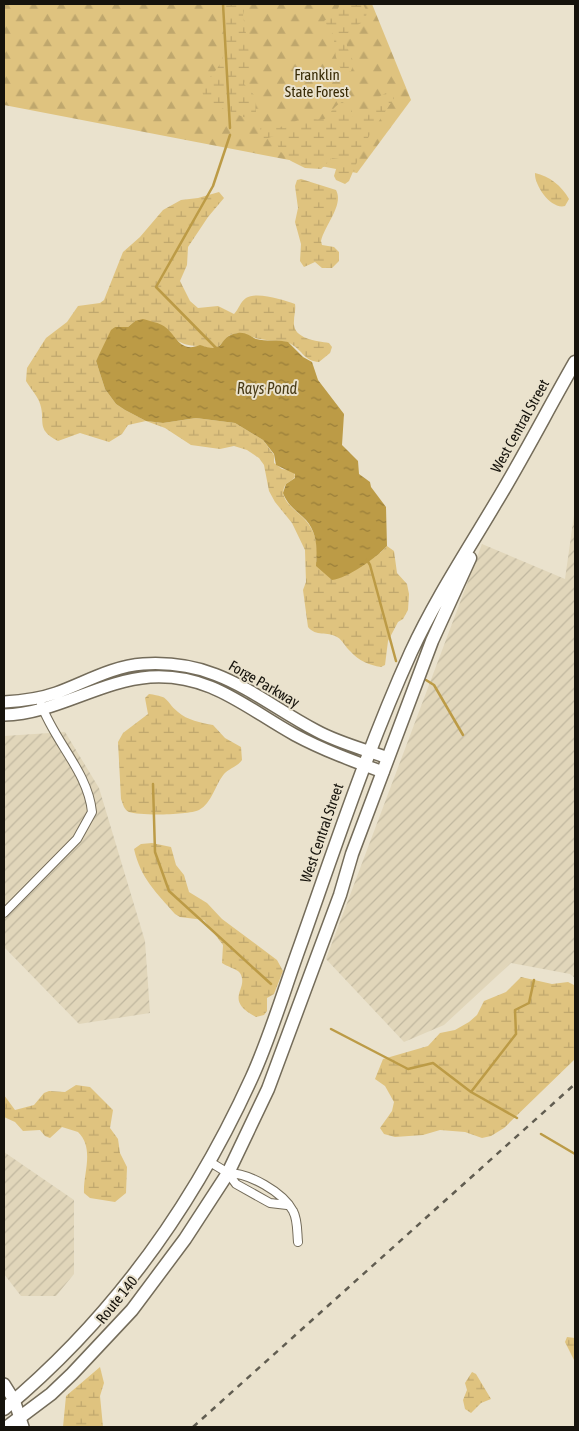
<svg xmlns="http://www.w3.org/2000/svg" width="579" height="1431" viewBox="0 0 579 1431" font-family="'Asap Condensed',sans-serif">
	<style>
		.industrial { fill: url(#industrial-furrows) }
		.forest { fill: url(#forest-firs) }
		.wetland { fill: url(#wetland-marsh) }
		.water { fill: url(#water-ripples) }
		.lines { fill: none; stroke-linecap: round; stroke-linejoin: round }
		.stream { stroke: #bc9b46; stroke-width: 2.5 }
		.street-casing { stroke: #746c5a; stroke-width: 10 }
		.secondary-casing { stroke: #746c5a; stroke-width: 14 }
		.primary-casing { stroke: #746c5a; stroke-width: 15 }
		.street { stroke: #fff; stroke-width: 8 }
		.secondary { stroke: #fff; stroke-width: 11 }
		.primary { stroke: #fff; stroke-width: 12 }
		.rail { stroke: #615d51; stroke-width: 2.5; stroke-dasharray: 6 6; stroke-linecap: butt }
		.labels { text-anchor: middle; stroke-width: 4; stroke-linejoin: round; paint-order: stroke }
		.park-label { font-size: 15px; fill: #392b05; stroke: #eae2cd }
		.street-label { font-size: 15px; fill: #16130c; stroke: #eae2cd }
		.water-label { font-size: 16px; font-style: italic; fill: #493b16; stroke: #eae2cd }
	</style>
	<defs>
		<pattern id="industrial-furrows" width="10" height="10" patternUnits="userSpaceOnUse" patternTransform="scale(1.25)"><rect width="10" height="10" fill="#e1d6ba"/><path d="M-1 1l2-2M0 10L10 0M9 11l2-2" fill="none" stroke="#c0b79f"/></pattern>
		<pattern id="forest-firs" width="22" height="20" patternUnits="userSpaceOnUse" patternTransform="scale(1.25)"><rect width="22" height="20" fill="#dfc37f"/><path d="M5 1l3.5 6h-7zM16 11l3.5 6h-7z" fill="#bfa76d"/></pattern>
		<pattern id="wetland-marsh" width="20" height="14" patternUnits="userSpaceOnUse" patternTransform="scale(1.25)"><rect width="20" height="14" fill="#dfc37f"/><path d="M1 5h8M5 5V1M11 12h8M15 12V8" fill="none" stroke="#bfa76d"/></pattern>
		<pattern id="water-ripples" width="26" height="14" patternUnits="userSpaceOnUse" patternTransform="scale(1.25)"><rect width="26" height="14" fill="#bc9b46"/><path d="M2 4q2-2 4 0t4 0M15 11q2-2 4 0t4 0" fill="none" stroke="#987d39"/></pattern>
	</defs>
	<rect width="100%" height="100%" fill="#eae2cd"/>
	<path class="industrial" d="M575,508v470l-5,-4 -59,-11 -67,62 -40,17 -78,-83 156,-415 83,35z
		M65,732l34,56 46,153 5,72 -71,11 -75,-77v-211z
		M4,1152l70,48v74l-18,22h-35l-17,-22z"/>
	<path class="forest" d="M4,4h368l39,96 -54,73 -353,-68z"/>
	<path class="wetland" d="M220,4h25l-2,11 8,51 -7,18 11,12 1,16 -7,6c-5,0 -19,-7 -25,-9 -45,-17 -6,-31 -1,-52 3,-11 2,-43 -3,-53z
		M340,4h23l4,8 -2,9c-26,13 -21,19 -11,42l-3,8 -5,2c-13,-8 -10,-26 -13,-38 -1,-5 -6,-9 -9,-14l12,-8z
		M386,93l6,1 2,4 -28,43 -17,40 -4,3 -9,-4 -2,-4 5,-17 -7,-1 -11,11 -16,-1 -14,-7 -11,-10 -6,-15 -12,4 -5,-2 4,-11 24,1 19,-12c32,10 19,-4 38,-14l10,5v9l3,3 8,-1 17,-22z
		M535,173c14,3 27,13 34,26l-4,7c-14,4 -31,-21 -30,-33z
		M301,179l35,11c8,15 -11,35 -15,51l1,4 12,2 5,5v9l-7,7h-10l-7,-6 -11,5 -4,-6 1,-17 -6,-22 3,-14 -3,-22 2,-6z
		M219,192l5,6 -16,19 -20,30 -1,18 -7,16 10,20 8,7 20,-2 16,8c5,-5 6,-12 12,-16 11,-7 38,2 49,6 1,6 -1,11 -1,17 -2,18 22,20 35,22l3,4 -2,6 -11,9c-14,-1 -15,-9 -25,-16 -10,-8 -22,-4 -34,-7 -11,-2 -18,-9 -30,-4 -5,3 -9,10 -14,14 -7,1 -10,-3 -15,-3 -19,0 -26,-5 -38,-20l-28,-5 -7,6h-13l-19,34 9,28 11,15 9,6 21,11 17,2 33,-5 39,5 28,17 11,15v8l8,6 12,2 1,6c-2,3 -7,5 -9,7 -11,16 14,28 21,38 9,11 12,27 9,40l64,-9 7,-7 7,5 3,22 10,11 2,10 -1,16 -5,9 -5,3 -10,19 -3,24 -4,2c-12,-2 -22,-6 -31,-16 -5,-4 -7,-11 -13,-14 -10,-6 -21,0 -29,-10l-5,-37 3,-8 -1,-32 -13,-27 -17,-21 -6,-11 -5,-26 -5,-7 -12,-8 -13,-4 -14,3 -29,-4 -26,-17 -19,-7 -18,4 -6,9 -13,8 -29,-9 -22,8c-24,-12 -11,-21 -19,-40 -3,-7 -9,-13 -13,-20l1,-13 19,-30 21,-16 11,-16 22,-3 4,-3 19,-48 17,-15 23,-27 18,-10 17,-2z
		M149,694c22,3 15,6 29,18 9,8 23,11 35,13l12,13 16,9 1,13c-5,7 -14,9 -18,14 -9,11 -12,29 -25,36 -10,5 -59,6 -70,2 -5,-2 -6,-8 -8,-13l-3,-57 5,-9 25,-19 -3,-16z
		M152,843l19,4 5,18 8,10 5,17 18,11 15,16 55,41 6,11 -9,23 -7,4v13l-3,4 -8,2c-34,-18 -6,-28 -16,-44 -4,-5 -13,-6 -18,-10l1,-18 -19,-25 -24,-3 -5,-3c-19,-22 -34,-35 -41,-65l7,-5z
		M521,977l31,7 16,-2 6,3 1,74 -71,69 -13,8 -9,2 -17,-6 -25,-2 -17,5 -28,2 -11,-3 -4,-6 12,-17 2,-9 -9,-16 -10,-7 8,-20 45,-13 12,-13 15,-3 14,-8 8,-7 7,-14 22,-9z
		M76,1085l14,2 23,23 -3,18 8,11 2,14 7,14 -1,26 -11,9 -25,-4 -6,-5c-1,-20 11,-44 -6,-61l-16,-5 -12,11 -5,-2 -5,-6 -17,1 -8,-9 -11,-5v-22l11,15 19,-5 10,-12 5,-2 16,1z
		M567,1337l8,1v24l-10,-20z
		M100,1367l4,16 -4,13 3,31h-40l3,-31z
		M472,1372l4,2 15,25 -10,4 -10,10 -6,-4 -2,-9 4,-10 -2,-7z"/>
	<path class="water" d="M143,319c6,2 13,3 19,6 14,7 16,29 38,20 28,10 16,-9 38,-12 7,-1 12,3 18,6 10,3 22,0 32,3l15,15 9,5 6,18 26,34 -2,31 16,16 1,13 11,8 1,5 15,20 1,39c-11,12 -39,32 -55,34l-16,-14c1,-16 2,-32 -10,-46 -9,-9 -18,-14 -23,-27l3,-9 9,-6v-4l-19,-9 -2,-11 -11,-14 -28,-17 -39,-5 -33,5 -17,-2 -21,-11 -9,-6 -11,-15 -9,-28 15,-31 4,-3h13l7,-6z"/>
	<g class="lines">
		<path class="stream" d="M223,4l7,124
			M218,350l-62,-63 57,-101 17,-51
			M367,560l3,5 26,96
			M426,680l8,5 29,50
			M153,784l2,68 14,39 102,93
			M331,1029l77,40 25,-6 38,29 46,26
			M471,1092l45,-58 -1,-24 14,-7 5,-23
			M541,1134l34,20"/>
		<defs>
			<path id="street" d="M4,913l73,-74 15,-27c-4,-40 -38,-71 -51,-108
				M210,1162l18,11 8,11 34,19 17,2
				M228,1173c21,0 55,19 65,38 5,9 4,22 5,31"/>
			<path id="secondary" d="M4,702c18,-1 35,-3 52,-9 28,-10 56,-27 87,-29 76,-5 112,34 174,67 22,12 47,18 71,27
				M4,715c51,-1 95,-34 146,-38 60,-4 96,31 145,58 28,15 58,26 88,37
				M4,1384l10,16 9,27"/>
			<path id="primary" d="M4,1409c108,-90 190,-204 248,-332 19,-42 32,-87 48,-131 35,-99 68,-199 111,-294 24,-52 55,-99 84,-148 28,-46 53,-95 80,-142
				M7,1427l44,-33 21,-20 60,-64 53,-71 43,-66 40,-84 72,-194 12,-41 80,-213 38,-83"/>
		</defs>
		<use href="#street" class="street-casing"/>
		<use href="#secondary" class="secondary-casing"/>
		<use href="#primary" class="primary-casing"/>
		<use href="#street" class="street"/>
		<use href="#secondary" class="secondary"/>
		<use href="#primary" class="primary"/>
		<path class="rail" d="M193,1427l382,-343"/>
	</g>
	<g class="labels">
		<g class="park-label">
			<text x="317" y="80">Franklin<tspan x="317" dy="17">State Forest</tspan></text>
		</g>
		<g class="street-label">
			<text transform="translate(520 426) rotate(-61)" y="5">West Central Street</text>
			<text transform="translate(264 684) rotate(30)" y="5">Forge Parkway</text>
			<text transform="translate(322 833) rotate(-71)" y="5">West Central Street</text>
			<text transform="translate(117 1300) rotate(-51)" y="5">Route 140</text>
		</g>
		<g class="water-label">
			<text x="267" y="394">Rays Pond</text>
		</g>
	</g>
	<rect width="579" height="1431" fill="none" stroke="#16130c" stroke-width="10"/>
</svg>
